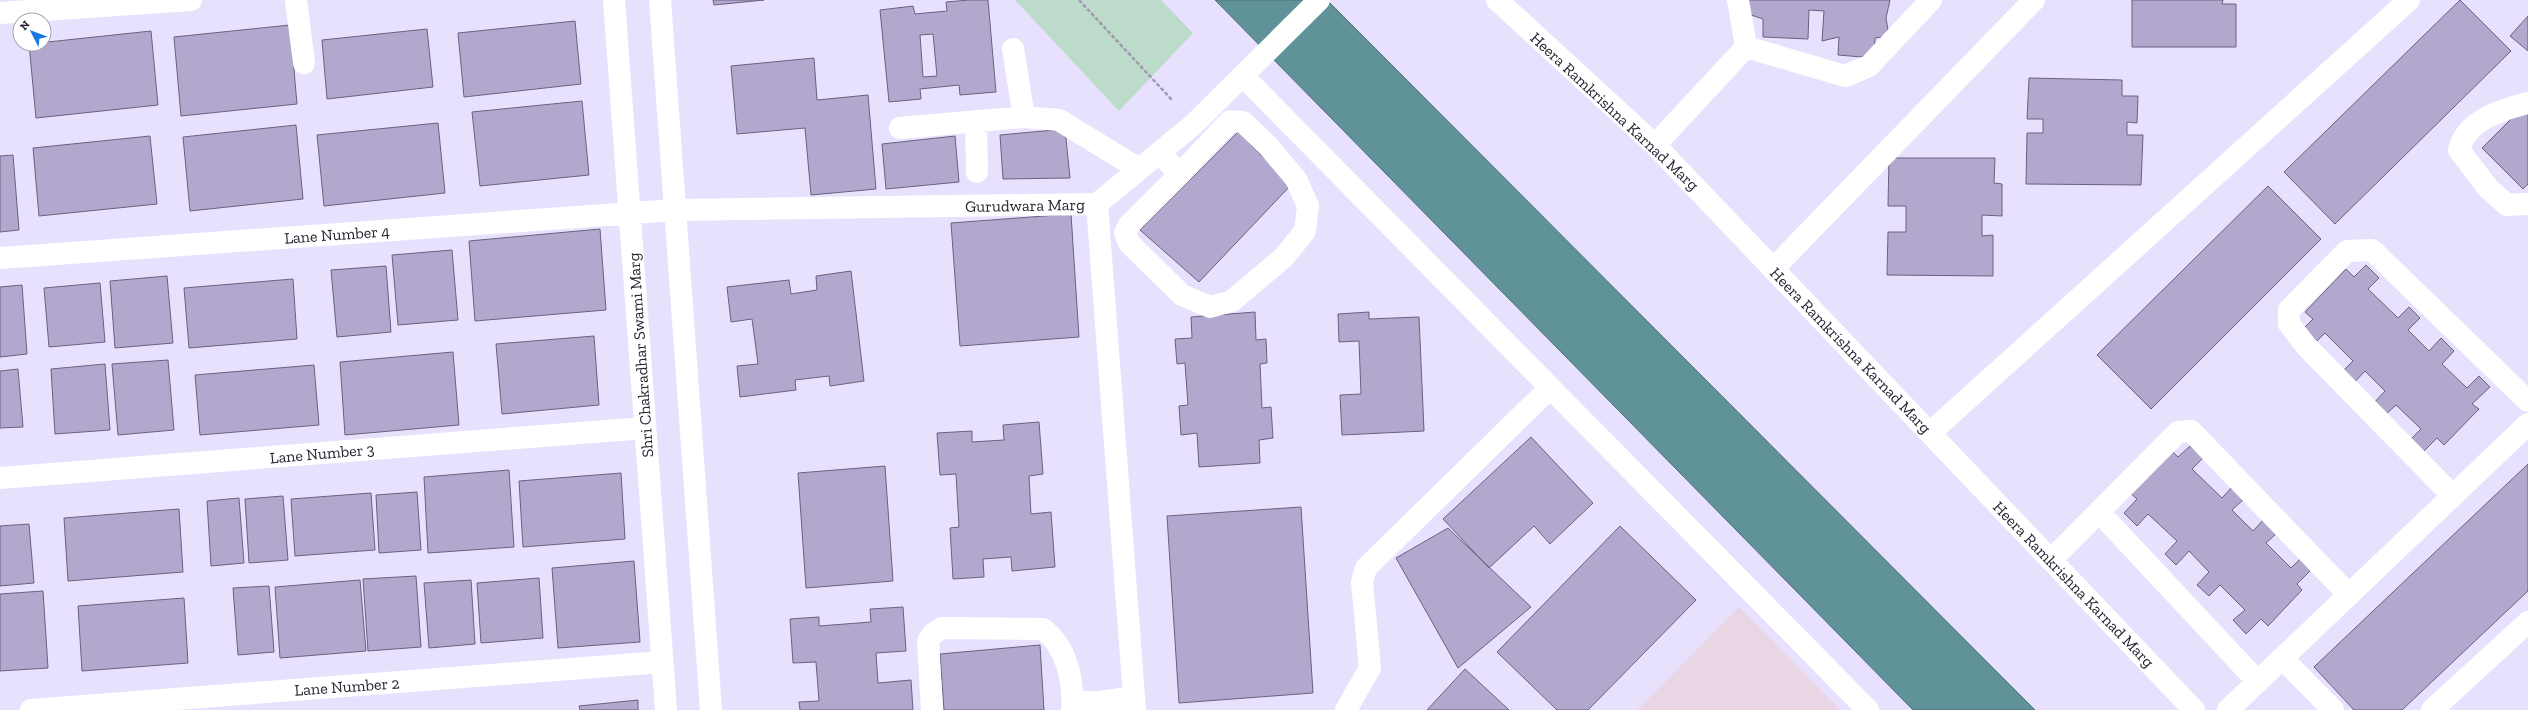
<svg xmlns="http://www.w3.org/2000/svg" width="2528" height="710" viewBox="0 0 2528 710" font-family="'Zilla Slab',serif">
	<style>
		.education { fill: #e9d5e4 }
		.green { fill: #bddbca }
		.water { fill: #60929a; stroke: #4f717a }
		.building { fill: #b2a8ce; stroke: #6a6180; fill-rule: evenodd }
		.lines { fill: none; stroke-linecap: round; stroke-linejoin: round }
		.path { stroke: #a09ab1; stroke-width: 2.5; stroke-dasharray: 4 2; stroke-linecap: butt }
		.minor { stroke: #fff; stroke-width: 22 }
		.labels { text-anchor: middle; stroke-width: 3.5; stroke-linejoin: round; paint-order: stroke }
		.street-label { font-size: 16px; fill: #272331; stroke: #fff }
	</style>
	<rect width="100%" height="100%" fill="#e8e1fe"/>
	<path class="education" d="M1739,607l101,103h-203z"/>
	<path class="green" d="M1015,0h146l32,33 -74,78z"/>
	<path class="water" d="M1215,0h112l708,710h-122z"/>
	<path class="building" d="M713,0h51l-50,5z
		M969,0h19l8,92 -36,3 -1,-10 -39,4 1,10 -32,3 -9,-92 33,-4 2,8 32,-3 -1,-9zM933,34l4,42 -14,1 -3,-42z
		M1749,0h141l-4,18 3,18 -14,2 -1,20 -36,-3 1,-18 -17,4 2,-30 -15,-1 -1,29 -45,-2v-18l-15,-5z
		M2132,0h91l-1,4h14v43h-104z
		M2460,0l51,51 -176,173 -51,-52z
		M2528,16v35l-18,-15z
		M575,21l6,63 -117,13 -6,-64z
		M290,25l7,79 -116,12 -7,-79z
		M427,29l6,58 -106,12 -5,-59z
		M151,31l7,74 -122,13 -7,-74z
		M814,58l3,42 51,-5 8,94 -65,6 -6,-67 -68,6 -6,-68z
		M2029,78l93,2v16h16l-1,27 -10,-1v13h16l-2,50 -115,-1 1,-51h16v-14h-16z
		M582,101l7,74 -109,11 -8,-74z
		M2524,106l4,4v74l-5,5 -41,-41z
		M438,123l7,70 -121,13 -7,-71z
		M296,125l7,74 -113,12 -7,-74z
		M1065,129l5,49 -67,1 -3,-44z
		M1238,132l53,53 -92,97 -59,-52z
		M150,136l7,68 -118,12 -6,-68z
		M955,136l4,46 -73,7 -4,-45z
		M13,155l6,75 -19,2v-76z
		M1889,158h106l-1,25 8,1v32l-20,-1v21l11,-1v41l-106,-1 1,-43h18v-26h-18z
		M2268,186l53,53 -170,170 -54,-54z
		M1071,214l8,123 -119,9 -9,-123z
		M600,229l6,81 -131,11 -6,-80z
		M452,250l6,70 -60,5 -6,-70z
		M2366,265l13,13 -11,11 30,29 11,-11 11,11 -12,12 21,21 12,-13 13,13 -12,13 25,24 12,-12 11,11 -18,17 7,5 -35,36 -7,-7 -15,15 -13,-12 12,-12 -25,-24 -12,11 -12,-11 13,-14 -20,-20 -13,14 -11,-12 12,-12 -28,-28 -13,13 -13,-13 14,-14 -8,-7 41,-43 8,8z
		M386,266l5,66 -54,5 -6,-67z
		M851,271l13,110 -34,5 -1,-10 -34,4 1,10 -56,7 -3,-31 21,-2 -6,-45 -21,3 -4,-35 62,-7 2,14 26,-4 -1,-14z
		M167,276l6,67 -58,5 -5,-67z
		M293,279l4,60 -108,9 -5,-60z
		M100,283l5,59 -56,5 -5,-59z
		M22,285l5,69 -27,3v-70z
		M1255,312l1,28 10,-1 1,24 -7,1 2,44 9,-1 2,31 -14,2 1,23 -61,4 -2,-34 -16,2 -2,-29 9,-1 -3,-42 -8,1 -2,-25 17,-1 -1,-21z
		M1369,312v7l50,-2 5,114 -82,4 -2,-40 21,-1 -2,-53 -20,1 -1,-28z
		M594,336l5,69 -97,9 -6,-70z
		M453,352l6,73 -114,10 -5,-73z
		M168,360l6,70 -56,5 -6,-71z
		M105,364l5,66 -55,4 -4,-65z
		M314,365l5,60 -119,10 -5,-60z
		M18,369l5,58 -23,1v-57z
		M1039,422l4,52 -14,2 2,38 20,-2 4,55 -43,4 -1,-14 -28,2 1,18 -31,2 -3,-51 9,-1 -3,-53 -16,1 -3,-42 35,-2v11l32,-2 -1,-15z
		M1531,437l62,66 -43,41 -16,-18 -45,42 -46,-49z
		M2190,446l13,12 -11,11 30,29 10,-11 12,12 -12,11 21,21 12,-13 13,14 -12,11 25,25 12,-12 11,11 -17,17 5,6 -34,36 -7,-7 -15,15 -13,-14 12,-10 -25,-25 -11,11 -12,-11 12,-13 -20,-21 -13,14 -11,-11 12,-13 -29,-27 -11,12 -13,-13 13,-14 -8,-7 42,-42 7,7z
		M2528,464v127l-126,119h-48l-40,-43z
		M885,466l8,115 -87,7 -8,-115z
		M509,470l5,77 -86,6 -4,-76z
		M621,473l4,66 -102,8 -4,-66z
		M417,492l4,58 -42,3 -3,-58z
		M371,493l4,57 -80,6 -4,-57z
		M283,496l5,64 -39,3 -4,-64z
		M239,498l5,65 -33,3 -4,-65z
		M1301,507l12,186 -134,10 -12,-187z
		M179,509l4,63 -115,9 -4,-63z
		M29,524l5,59 -34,3v-60z
		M1620,526l76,74 -108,110h-31l-60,-58z
		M1448,528l83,79 -73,61 -62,-110z
		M634,561l6,81 -82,6 -6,-80z
		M416,576l5,71 -53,4 -5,-72z
		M539,578l4,60 -62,5 -4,-60z
		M360,580l6,71 -86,7 -5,-71z
		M471,580l4,64 -46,4 -5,-65z
		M269,586l5,66 -36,3 -5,-67z
		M43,591l5,77 -48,3v-77z
		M184,598l4,65 -106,8 -4,-65z
		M903,607l3,44 -30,2 2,30 33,-3 2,30h-113l-1,-8 20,-1 -3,-39 -23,1 -3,-44 29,-2v9l52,-4 -1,-13z
		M1040,645l4,65h-100l-4,-56z
		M1465,669l44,41h-82z
		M638,700v10h-58l-1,-4z"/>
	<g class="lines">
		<path class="path" d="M1079,0l94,101"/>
		<path class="minor" d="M296,0l8,63
			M614,0l52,710
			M660,0l51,710
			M1497,0l158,145 539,565
			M1738,0l8,47
			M0,13l191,-13
			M1746,47l99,29 24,-10 62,-66
			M1013,49l11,68
			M1243,76l625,634
			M2528,103c-27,7 -62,17 -69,47l29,38 19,17 21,-1
			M976,121l1,51
			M900,128l124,-11 35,3 80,49
			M1655,145l91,-98
			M1159,153l21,21 -51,51 -4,8 4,10 53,52 28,12 22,-6 52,-44 21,-26 3,-25 -12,-27 -28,-33 -25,-24 -13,-1 -50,53
			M1097,204l38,506
			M0,258l675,-48 422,-6 97,-80 125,-124
			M1773,269l261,-269
			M1930,433l479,-433
			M0,478l645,-50
			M2453,496l-146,-149 -18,-23v-14l58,-59 25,-1 156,151
			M2099,512l159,170
			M2051,560l127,-128 13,-1 158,164
			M2282,658l51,52
			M1073,702h27l34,-5
			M31,710l631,-48
			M932,710l-4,-69 5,-7 9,-6 101,1c24,18 31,53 29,81
			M1346,710l24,-42 -8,-86 4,-14 184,-180
			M2228,710l300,-286
			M2432,710l96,-88"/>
	</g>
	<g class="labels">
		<g class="street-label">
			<text transform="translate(1615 111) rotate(43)" y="6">Heera Ramkrishna Karnad Marg</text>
			<text transform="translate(1025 205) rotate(-1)" y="6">Gurudwara Marg</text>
			<text transform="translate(337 234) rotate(-4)" y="6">Lane Number 4</text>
			<text transform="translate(1851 350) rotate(46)" y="6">Heera Ramkrishna Karnad Marg</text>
			<text transform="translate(640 355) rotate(-94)" y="6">Shri Chakradhar Swami Marg</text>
			<text transform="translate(322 453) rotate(-5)" y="6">Lane Number 3</text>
			<text transform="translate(2074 584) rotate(46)" y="6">Heera Ramkrishna Karnad Marg</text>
			<text transform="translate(347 686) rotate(-4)" y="6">Lane Number 2</text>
		</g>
	</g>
	<g transform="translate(32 32) rotate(312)"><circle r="19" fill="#ffffff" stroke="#a9a7ad"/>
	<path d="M0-3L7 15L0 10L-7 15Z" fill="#1879e2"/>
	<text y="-6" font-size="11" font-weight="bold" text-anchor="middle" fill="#272331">N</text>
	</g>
</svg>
